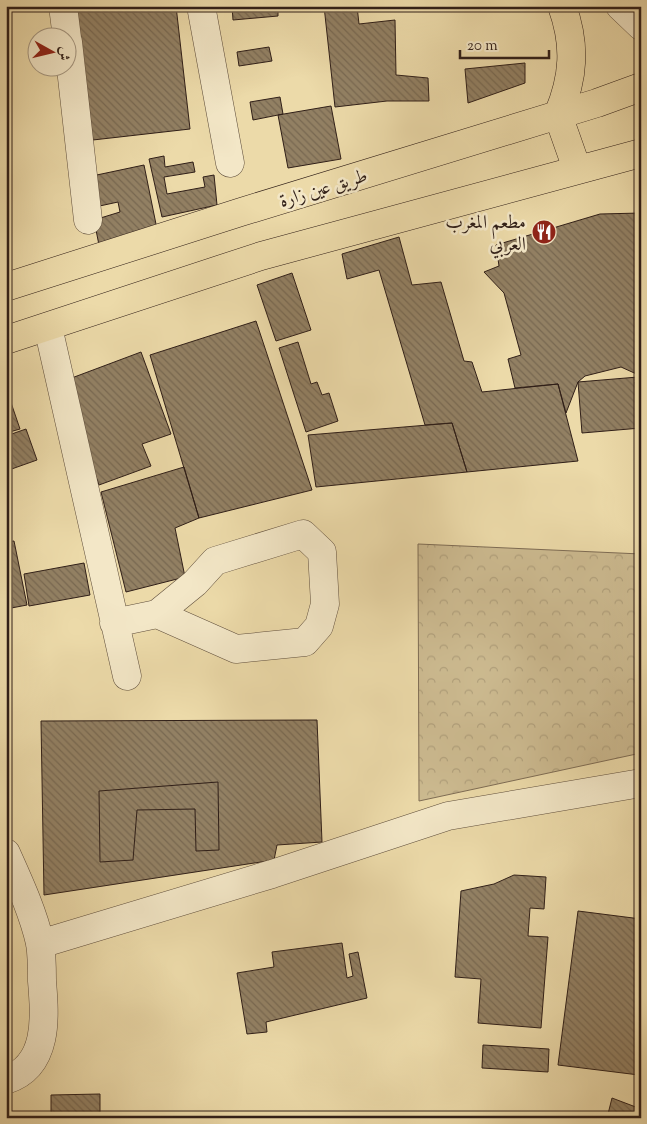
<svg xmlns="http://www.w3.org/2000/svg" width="647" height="1124" viewBox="0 0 647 1124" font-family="'Sorts Mill Goudy',Amiri,serif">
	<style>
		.forest { fill: url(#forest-crowns); stroke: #7e6c54 }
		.building { fill: url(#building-back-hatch); stroke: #301f18 }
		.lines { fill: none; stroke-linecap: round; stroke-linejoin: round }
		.minor-casing { stroke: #5f4e3c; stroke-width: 29 }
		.major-casing { stroke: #301f18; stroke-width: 29 }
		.minor { stroke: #f3e7c7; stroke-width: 28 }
		.major { stroke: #ecdaa9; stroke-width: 28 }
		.labels { text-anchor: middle; stroke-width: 5; stroke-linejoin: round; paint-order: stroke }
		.street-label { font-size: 19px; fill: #301f18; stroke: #f3e7c7 }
		.poi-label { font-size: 19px; fill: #301f18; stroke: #f3e7c7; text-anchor: end }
	</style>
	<defs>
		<pattern id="forest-crowns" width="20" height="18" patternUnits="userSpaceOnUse" patternTransform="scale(1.25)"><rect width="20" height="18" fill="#ccba90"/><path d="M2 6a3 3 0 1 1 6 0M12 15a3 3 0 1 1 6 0" fill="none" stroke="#b09f7b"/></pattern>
		<pattern id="building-back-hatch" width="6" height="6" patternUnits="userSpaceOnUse" patternTransform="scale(1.25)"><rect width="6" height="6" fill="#928063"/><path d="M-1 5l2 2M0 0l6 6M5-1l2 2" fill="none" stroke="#786851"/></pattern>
	</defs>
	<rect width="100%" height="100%" fill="#ecdaa9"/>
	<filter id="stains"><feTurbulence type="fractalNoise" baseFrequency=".004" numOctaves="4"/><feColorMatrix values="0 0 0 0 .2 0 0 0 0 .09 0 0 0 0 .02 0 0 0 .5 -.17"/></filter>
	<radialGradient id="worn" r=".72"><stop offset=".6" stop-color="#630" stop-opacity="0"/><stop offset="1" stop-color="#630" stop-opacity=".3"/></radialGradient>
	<path class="forest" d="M418,544l223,10v199l-222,48z"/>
	<path class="building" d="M105,6h71l14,123 -106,12 -14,-130z
		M232,6h46v10l-45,4z
		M324,6h33l2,18 36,-4 1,55 32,3 1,23h-42l-52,6z
		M269,47l3,14 -33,5 -2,-14z
		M525,63v20l-57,20 -3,-34z
		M280,97l3,17 -30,6 -3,-18z
		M331,106l10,53 -53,9 -10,-53z
		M164,156l1,11 28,-5 2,10 -31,5 3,17 38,-7 -2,-10 11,-2 3,30 -55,12 -13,-58z
		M144,165l14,69 -58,16 -6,-30 26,-8 -2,-10 -23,5 -3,-31z
		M641,213v163l-20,-9 -36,9 -7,6 -12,31 -8,-29 -43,4 -7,-29 13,-4 -17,-62 -20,-21 15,-6 -3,-21 104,-31z
		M399,237l13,48 29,-3 23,79 8,1 10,30 76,-8 20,77 -111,11 -15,-49 -27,2 -46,-155 -32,9 -5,-25z
		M292,273l19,57 -35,11 -19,-56z
		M256,321l56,169 -113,28 -49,-163z
		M298,342l13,42 6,-2 5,13 7,-2 9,28 -32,11 -27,-84z
		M141,352l30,82 -29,10 9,22 -52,19 -38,-103z
		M638,377l3,51 -59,5 -4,-51z
		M641,381v22l-3,1 -3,-22z
		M6,388l14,41 -14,4z
		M452,423l15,49 -151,15 -8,-52z
		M26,429l11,31 -31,11v-35z
		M184,467l15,51 -24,10 10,49 -59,15 -25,-100z
		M14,541l13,64 -21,4v-67z
		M84,563l6,32 -61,11 -5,-32z
		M317,720l5,122 -45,3 -3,15 -230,35 -3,-174z
		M218,782l1,68 -23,1 -1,-42 -58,1 -4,50 -33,2 -1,-71z
		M514,875l32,2 -2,32 -14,-1 -2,28 20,1 -7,91 -63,-5 3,-44 -26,-2 6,-86 33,-7z
		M578,911l63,8v139l-2,17 -81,-10z
		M342,943l5,35 6,-2 -4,-22 9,-2 9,46 -101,24 1,10 -20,2 -10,-61 37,-6 -2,-15z
		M483,1045l66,4 -1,23 -66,-4z
		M100,1094v24h-49v-23z
		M612,1098l29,11v9h-34z"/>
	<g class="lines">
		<defs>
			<path id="minor" d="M63,6l4,32
				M201,6l29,157
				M620,6l21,20
				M68,42l20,178
				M48,327l79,349
				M114,623l43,-9 38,-31 20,-22 88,-27 19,18 3,52 -6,22 -14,16 -69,7 -79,-35
				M6,853c13,29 27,59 34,90 2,12 2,26 2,38 3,36 7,85 -36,99
				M40,944l232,-70 176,-58 193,-33"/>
			<path id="major" d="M562,6c14,39 12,71 -4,109l19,54
				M6,287l235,-75 356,-109 44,-16
				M6,340l255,-84 380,-103"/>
		</defs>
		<use href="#minor" class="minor-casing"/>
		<use href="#major" class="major-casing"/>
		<use href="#minor" class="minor"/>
		<use href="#major" class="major"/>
	</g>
	<defs>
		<symbol id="restaurant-disc" viewBox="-11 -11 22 22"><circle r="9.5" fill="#8f2418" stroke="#f3e7c7"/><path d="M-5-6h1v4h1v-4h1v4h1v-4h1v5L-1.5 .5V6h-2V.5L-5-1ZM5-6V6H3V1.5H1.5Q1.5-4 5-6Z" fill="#fff"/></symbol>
	</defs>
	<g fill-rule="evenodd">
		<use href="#restaurant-disc" x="530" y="218" width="28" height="28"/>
	</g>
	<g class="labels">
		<g class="street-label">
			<text transform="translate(323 187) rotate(-17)" y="7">طريق عين زارة</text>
		</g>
		<g class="poi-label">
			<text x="526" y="228">مطعم المغرب<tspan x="526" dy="22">العربي</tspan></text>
		</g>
	</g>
	<rect width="647" height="1124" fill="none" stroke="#ecdaa9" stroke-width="25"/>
	<rect x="8" y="8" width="632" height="1109" fill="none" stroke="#301f18" stroke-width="2.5"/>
	<rect x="12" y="12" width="622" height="1099" fill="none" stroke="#301f18"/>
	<g transform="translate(52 52) rotate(98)"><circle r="24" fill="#f3e7c7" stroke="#a59781"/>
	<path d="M0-4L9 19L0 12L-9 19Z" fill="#8f2418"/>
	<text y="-8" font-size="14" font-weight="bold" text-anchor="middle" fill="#301f18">ش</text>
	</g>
	<path d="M460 50v8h89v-8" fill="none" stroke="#301f18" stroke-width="2.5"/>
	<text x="467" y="50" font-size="15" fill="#301f18" stroke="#f3e7c7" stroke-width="4" paint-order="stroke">20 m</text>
	<rect width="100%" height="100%" filter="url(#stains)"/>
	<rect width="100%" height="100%" fill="url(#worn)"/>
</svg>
